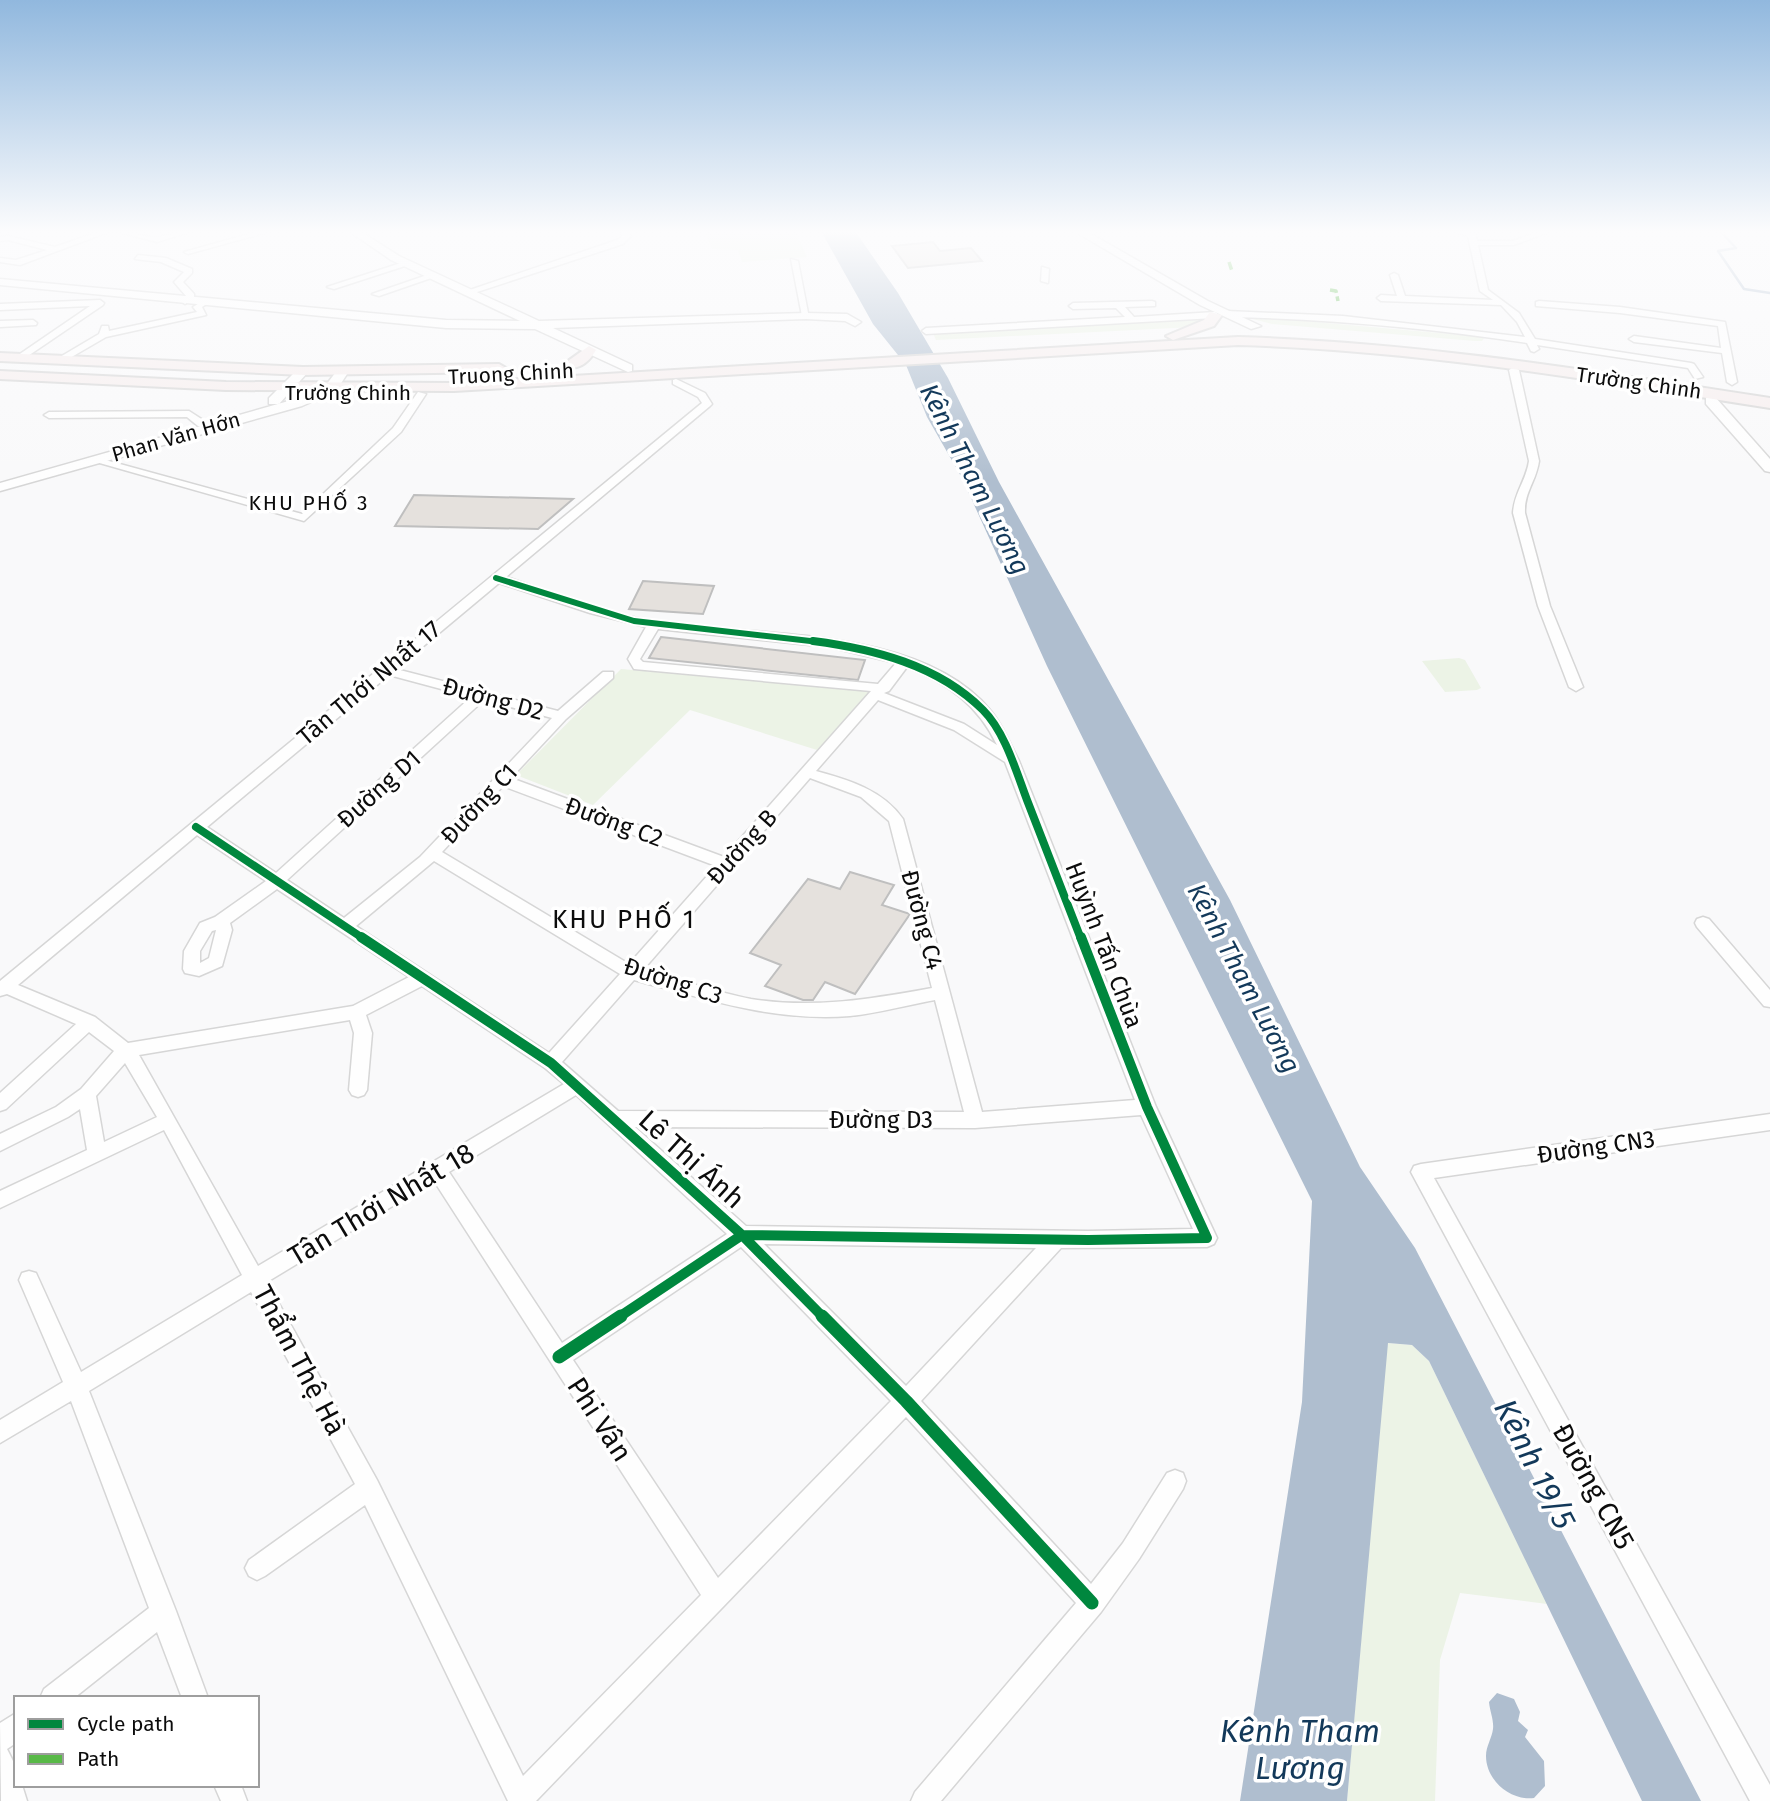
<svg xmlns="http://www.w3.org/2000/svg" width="1770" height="1801" viewBox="0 0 1770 1801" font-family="'Fira Sans',sans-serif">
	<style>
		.green { fill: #ecf3e6 }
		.water { fill: #afbecf }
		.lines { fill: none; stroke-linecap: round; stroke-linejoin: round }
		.stream { stroke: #afbecf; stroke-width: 2.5 }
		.building { fill: #e5e1dd; stroke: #bfbfbf; stroke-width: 2 }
		.street-casing { stroke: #d6d6d6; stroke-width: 3 }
		.secondary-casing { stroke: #d6d6d6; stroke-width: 3 }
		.primary-casing { stroke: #d6d6d6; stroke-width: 4 }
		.street { fill: #fefefe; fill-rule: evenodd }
		.secondary { fill: #fefefe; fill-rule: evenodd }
		.primary { fill: #f6eeee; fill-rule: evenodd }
		.quiet { stroke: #58b947; stroke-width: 3.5; stroke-dasharray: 8 3.5; stroke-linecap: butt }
		.cycleway-far3-casing { stroke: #fff; stroke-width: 10 }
		.cycleway-far2-casing { stroke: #fff; stroke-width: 12 }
		.cycleway-far1-casing { stroke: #fff; stroke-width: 15 }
		.cycleway-casing { stroke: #fff; stroke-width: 18 }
		.cycleway-far3 { stroke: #00873e; stroke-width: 6 }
		.cycleway-far2 { stroke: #00873e; stroke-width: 8 }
		.cycleway-far1 { stroke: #00873e; stroke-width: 10 }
		.cycleway { stroke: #00873e; stroke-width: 13 }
		.labels { text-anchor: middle; stroke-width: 7; stroke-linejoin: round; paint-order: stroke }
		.far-street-label { font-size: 21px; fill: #0c0c0c; stroke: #fff }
		.far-neighbourhood-label { font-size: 21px; letter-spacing: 2px; fill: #0c0c0c; stroke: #fff }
		.street-label { font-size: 24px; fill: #0c0c0c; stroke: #fff }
		.water-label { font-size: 26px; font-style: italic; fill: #13395a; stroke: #fff }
		.neighbourhood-label { font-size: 26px; letter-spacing: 2px; fill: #0c0c0c; stroke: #fff }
		.near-street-label { font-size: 28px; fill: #0c0c0c; stroke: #fff }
		.near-water-label { font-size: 32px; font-style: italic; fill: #13395a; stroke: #fff }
	</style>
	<rect width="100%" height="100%" fill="#f9f9fa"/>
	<path class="green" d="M704,231h91l12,26 -65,5 -4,-12 -26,-1z
		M1237,315l248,22 -3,4h-7l-203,-17z
		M1199,320l4,3 -9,4 -258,13 -3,-7z
		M1459,658l6,2 16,28 -4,2 -32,2 -23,-31z
		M621,669l255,22 -59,59 -127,-40 -97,95 -77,-30z
		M1387,1343l25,2 17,16 118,243 -87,-11 -20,67 -5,141h-88z"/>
	<path class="water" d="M821,231h34l43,62 50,85 51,104 231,418 130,267 55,81 286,553h-59l-213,-440 -17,-16 -24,-2 -41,458h-107l62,-399 10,-201 -265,-535 -85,-188 -35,-61 -21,-52 -33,-41z
		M1497,1693l17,6 6,13 -2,9 10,9 -3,7 19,24 1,25 -11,12c-24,3 -48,-18 -48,-42 0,-10 6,-18 7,-27 1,-9 -3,-17 -4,-27z"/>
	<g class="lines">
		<path class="stream" d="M1720,231l16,17 -18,3 26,38 26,4"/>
	</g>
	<path class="building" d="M933,242l7,9 31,-3 11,13 -74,7 -16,-22z
		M414,495l159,4 -35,30 -143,-3z
		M643,581l71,5 -11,28 -74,-5z
		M661,637l204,23 -7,20 -209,-22z
		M850,872l44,13 -12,20 28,9 -55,80 -30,-12 -12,18h-10l-38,-14 16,-21 -31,-12 58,-74 32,10z"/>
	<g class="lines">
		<defs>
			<path id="street" d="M101,231h10l-91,34 -20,-3v-4l16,2 31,-10 -39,-10 -8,1v-4l8,-1 47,11z
				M115,231c15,-1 30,8 44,6 12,-2 21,-7 33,-6l-35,11z
				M260,231h11l-83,23 -4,-2z
				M620,231h8l3,5 -8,8 -152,50 -7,-2 153,-52 6,-4z
				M1079,231h28l-25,3z
				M1453,231l22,2 2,8h36l28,-10h10l-37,14h-36l10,45 31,23 16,26 156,24 3,1 9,13 -8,2 -7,-11 -151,-23 2,4 -5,3 -3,-1 -4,-8c-99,-15 -199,-24 -300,-26l-4,-3 4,-3 116,5 182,21 -8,-15 -16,-17 -120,-4 -4,-3 4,-3 16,1 -7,-21 4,-2 4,2 7,21 88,4 -13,-9 -12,-55z
				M138,255l28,3 26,11v4l-9,9 11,12v4l-9,6 -4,-3 5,-5 -12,-14 10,-10 -23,-10 -26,-3z
				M791,259l7,2 11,57 -7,-2z
				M404,262l7,2 -77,25 -7,-2z
				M1042,267l7,2 -1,14 -7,-2z
				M430,274l7,2 -58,20 -7,-2z
				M100,300l4,3 -1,2 -81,55 -8,-2 76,-52 -90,4v-6z
				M204,300l4,3 -6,4 4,8 -100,22 -43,25 -8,-2 44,-26 3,-8h6l1,5 88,-19 -4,-5z
				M1152,301l3,1v4l-30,1 9,10 81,-5 4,3 -4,3 -289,16 -4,-3 4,-3 199,-11 -9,-9 -43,1 -4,-3 4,-3z
				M1539,301l81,6 105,15 12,60 -5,3 -5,-3 -5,-29 -88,-11 -5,-3 5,-3 87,12 -3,-22 -98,-13 -84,-7v-4z
				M33,320l4,3 -1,2 -36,2v-6z
				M1514,367l5,3 20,91c-3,21 -15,31 -14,52l25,93 33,81 -7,4 -7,-4 -31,-81 -25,-93c1,-20 13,-32 16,-52l-20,-91z
				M676,379l29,14 7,11 -2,2 -204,171c48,16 97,36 147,44 101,16 267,4 337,89 13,15 20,34 29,51l137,346 61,131 -3,6 -7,3 -146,1 -140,153 170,183 32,-41 44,-70 8,-3 8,3 3,8 -3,8 -44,70 -38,53 -160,189h-30l4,-9 161,-189 -170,-186 -370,384h-28l-143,-296 -100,71 -8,4 -8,-4 -4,-8 4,-8 106,-76 -104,-192 -162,99 87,220 32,87h-26l-25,-66 -83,66h-34l4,-9 105,-81 -78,-207 -71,42v-23l63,-38 -44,-102 3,-7 7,-2 7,2 45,99 161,-97 -78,-145 -164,78v-17l87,-41 -7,-41 -12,8 -68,34v-17l56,-27 25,-18 33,-38 -25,-19 -83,77 -6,2v-18l76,-69 -69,-30 -7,2v-15l702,-578 -4,-6 -25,-13v-4zM499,583l91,30 56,14 -18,32 6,10 237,22 -147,166 -213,-79 55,-59 47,-41v-6h-10l-45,39 -162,-42zM658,629l171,18 67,16 -18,21 -235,-22 -3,-3zM907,667c41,16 71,38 90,78l-33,-21 -80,-31 5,-2zM389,675l82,22 -195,176 -69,-46zM484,700l68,18 -132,139 -76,61 -57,-38zM878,700l76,30 51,32 130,338 -153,12 -79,-293c-20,-29 -54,-39 -87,-48zM810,778l51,19 28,24 43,167c-60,11 -119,21 -181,11 -36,-7 -72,-20 -108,-29zM503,786l213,80 -87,98 -187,-112zM197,835l69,46 -51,36 -15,6 -16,28 -1,18 2,4 14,3 23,-10 10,-36 -2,-7 47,-34 132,88 -56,29 -225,37 -33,-26 -77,-32zM434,861l186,113 -71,79 -193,-127zM216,930l-7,28 -9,5v-12l12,-20zM634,980c71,19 141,42 216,36 29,-3 57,-11 85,-16l29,112 -346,-1 -56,-49zM422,986l123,82 19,16 -306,182 -119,-211 211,-35 4,13 -5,57 3,5 6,2 6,-2 3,-5 5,-57 -6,-18zM125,1063l32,54 -53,25 -8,-46zM576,1095l151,139 -165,109 -113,-171zM1141,1115l52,114 -105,2 -342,-5 -111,-99 340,1zM434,1181l267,414 -178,181 -146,-296 -110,-198zM764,1244l272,4 -130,138zM741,1247l150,154 -173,177 -145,-218z
				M418,392l8,2 -25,38 -97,89 -215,-61 9,-2 204,56 91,-86z
				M189,411l17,11v4h-8l-11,-9 -138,1 -5,-3 5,-3z
				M1703,917l6,2 61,71v17l-6,-1 -67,-79 -2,-4 2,-4z
				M1770,1114v16l-336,48 336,607v16h-20l-339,-629 3,-6 7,-2z
				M16,1713v30l-9,6 9,18v18h6l5,16h-26l-1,-78z
				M214,1785h27l6,16h-26z"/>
			<path id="secondary" d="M349,231h11l39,25 140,65 267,-8 41,1 14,8 -6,4 -10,-5 -39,-2 -253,9 79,37v6l-4,1 -93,-43 -89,-1 -446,-43v-6l446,41 74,1 -129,-61z
				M1074,231h12l122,70 53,25 -10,3 -51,-24z
				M343,367l6,4 -13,20 -34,15 -302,85v-8l292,-83 34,-15 13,-17z
				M299,368l10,3 -30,33h-10v-6z
				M1706,398h10l54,61v13l-5,-1 -59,-67z"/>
			<path id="primary" d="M1210,312l12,3 -8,11 -41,14 -7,-4 38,-16z
				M1238,337c179,5 355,34 532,61v10c-177,-28 -353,-58 -532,-63l-784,46 -228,-1 -226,-11v-8l226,11 228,1z
				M589,346l7,4c-6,10 -15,20 -28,17v-6z
				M0,353l303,14 196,-3 7,4 -7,4 -196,3 -303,-14z"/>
		</defs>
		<use href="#street" class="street-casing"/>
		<use href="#secondary" class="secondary-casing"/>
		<use href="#primary" class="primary-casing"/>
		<use href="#street" class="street"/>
		<use href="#secondary" class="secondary"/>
		<use href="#primary" class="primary"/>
		<path class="quiet" d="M1229,262l3,9
			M1330,290l6,1 2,10"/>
		<defs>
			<path id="cycleway-far3" d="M496,578l138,43 194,22"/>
			<path id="cycleway-far2" d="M813,641c61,8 125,24 170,69 22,22 33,61 44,90 18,46 36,92 54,139
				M196,827l168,112"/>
			<path id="cycleway-far1" d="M361,937l190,126 191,172 81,82
				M619,1317l123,-82 346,5 119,-2 -60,-131 -66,-170"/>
			<path id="cycleway" d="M822,1316l84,85 186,202
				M559,1357l62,-41"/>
		</defs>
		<use href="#cycleway-far3" class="cycleway-far3-casing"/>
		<use href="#cycleway-far2" class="cycleway-far2-casing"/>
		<use href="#cycleway-far1" class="cycleway-far1-casing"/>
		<use href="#cycleway" class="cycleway-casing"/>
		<use href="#cycleway-far3" class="cycleway-far3"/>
		<use href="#cycleway-far2" class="cycleway-far2"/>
		<use href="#cycleway-far1" class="cycleway-far1"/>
		<use href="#cycleway" class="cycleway"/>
	</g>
	<linearGradient id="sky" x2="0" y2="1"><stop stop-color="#91b8de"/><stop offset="0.48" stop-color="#fcfcfd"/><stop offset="1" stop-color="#fcfcfd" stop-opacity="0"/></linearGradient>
	<rect width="1770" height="483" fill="url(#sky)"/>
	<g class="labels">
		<g class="far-street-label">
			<text transform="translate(511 374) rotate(-3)" y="7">Truong Chinh</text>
			<text transform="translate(1639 383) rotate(8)" y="7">Trường Chinh</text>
			<text x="348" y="400">Trường Chinh</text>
			<text transform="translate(176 437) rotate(-16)" y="7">Phan Văn Hớn</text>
		</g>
		<g class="far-neighbourhood-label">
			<text x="309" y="510">KHU PHỐ 3</text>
		</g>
		<g class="street-label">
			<text transform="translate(369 683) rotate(-40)" y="8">Tân Thới Nhất 17</text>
			<text transform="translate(493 699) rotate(15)" y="8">Đường D2</text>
			<text transform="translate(379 789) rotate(-42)" y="8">Đường D1</text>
			<text transform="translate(479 804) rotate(-47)" y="8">Đường C1</text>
			<text transform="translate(614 822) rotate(20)" y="8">Đường C2</text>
			<text transform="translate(742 847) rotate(-48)" y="8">Đường B</text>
			<text transform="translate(922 920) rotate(75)" y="8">Đường C4</text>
			<text transform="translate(1104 945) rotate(69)" y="8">Huỳnh Tấn Chùa</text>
			<text transform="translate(673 981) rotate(18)" y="8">Đường C3</text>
			<text x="881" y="1128">Đường D3</text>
			<text transform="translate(1596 1147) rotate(-8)" y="8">Đường CN3</text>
		</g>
		<g class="water-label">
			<text transform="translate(975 479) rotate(63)" y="9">Kênh Tham Lương</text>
			<text transform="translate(1244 978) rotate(62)" y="9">Kênh Tham Lương</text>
		</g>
		<g class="neighbourhood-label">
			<text x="624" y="928">KHU PHỐ 1</text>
		</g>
		<g class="near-street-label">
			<text transform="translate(692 1159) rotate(42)" y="10">Lê Thị Ánh</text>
			<text transform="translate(381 1204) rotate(-31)" y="10">Tân Thới Nhất 18</text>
			<text transform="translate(300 1360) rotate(62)" y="10">Thẩm Thệ Hà</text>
			<text transform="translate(600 1419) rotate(57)" y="10">Phi Vân</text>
			<text transform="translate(1594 1486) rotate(61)" y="10">Đường CN5</text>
		</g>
		<g class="near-water-label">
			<text transform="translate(1535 1464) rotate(63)" y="11">Kênh 19/5</text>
			<text x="1300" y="1742">Kênh Tham<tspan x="1300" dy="37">Lương</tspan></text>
		</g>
	</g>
	<rect x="14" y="1696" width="245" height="91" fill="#ffffff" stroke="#9e9e9e" stroke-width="2"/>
	<rect x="28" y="1719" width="35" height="10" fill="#00873e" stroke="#9e9e9e" stroke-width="2"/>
	<text x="77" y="1731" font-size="21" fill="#0c0c0c">Cycle path</text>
	<rect x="28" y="1754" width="35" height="10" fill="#58b947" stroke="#9e9e9e" stroke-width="2"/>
	<text x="77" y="1766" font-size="21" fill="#0c0c0c">Path</text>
</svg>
